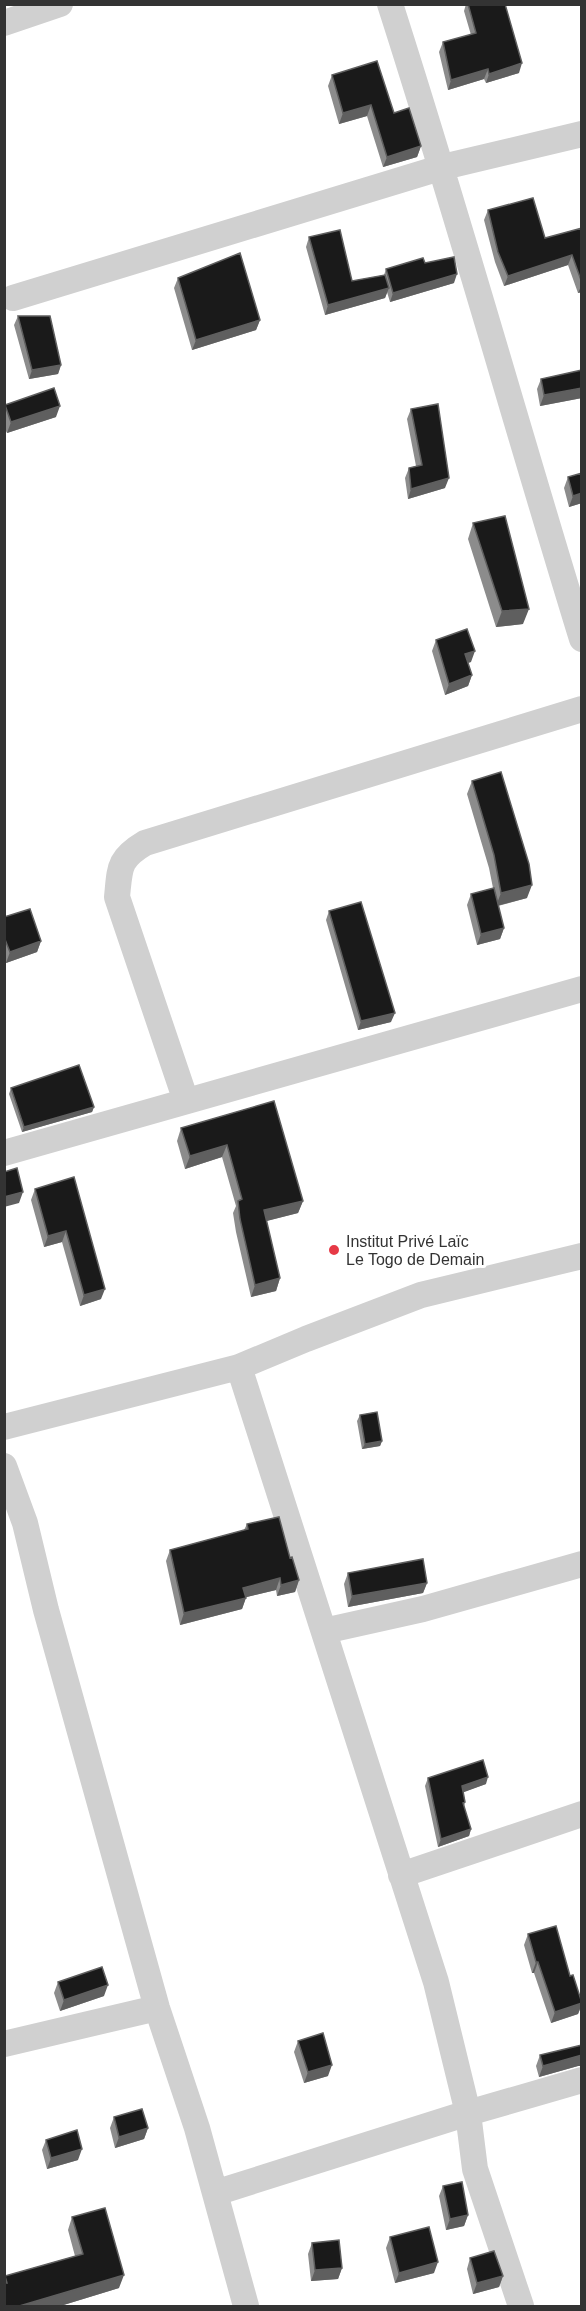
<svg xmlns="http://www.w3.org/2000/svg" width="586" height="2311" viewBox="0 0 586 2311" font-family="Arial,sans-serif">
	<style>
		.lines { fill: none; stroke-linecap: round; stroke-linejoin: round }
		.street { stroke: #d0d0d0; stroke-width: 26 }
		.wall { fill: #8c8c8c }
		.shaded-wall { fill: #5f5f5f }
		.building { fill: #1a1a1a; stroke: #5f5f5f; stroke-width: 1.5 }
		.poi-dot { fill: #e63946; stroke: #fff; stroke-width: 2 }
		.labels { text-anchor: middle; stroke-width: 6; stroke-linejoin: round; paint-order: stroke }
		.poi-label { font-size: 16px; fill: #333; stroke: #fff; text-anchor: start }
	</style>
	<rect width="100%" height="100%" fill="#fff"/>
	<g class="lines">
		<path class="street" d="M390,4c68,211 127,424 192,635
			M4,23l56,-19
			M13,298l430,-131 139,-33
			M186,1101l-69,-204c3,-29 1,-38 28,-54l437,-134
			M4,1153l578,-164
			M239,1367l197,615 32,131 7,56 46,137
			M4,1427l235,-60 67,-28 115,-44 161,-39
			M4,1466l21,57 21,87 111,398 40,120 49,178
			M324,1631l99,-22 159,-45
			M401,1875l181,-61
			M4,2044l153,-36
			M215,2193l253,-80 114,-33"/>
	</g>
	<path class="wall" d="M466,4h39l14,69 -33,10 -2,-4 -36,11 -9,-38 4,-10 28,-7 -7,-24z
		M332,75l62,38 27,33 -4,11 -34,10 -16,-51 -28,8 -11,-38z
		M488,210l57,28 37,-10v64l-4,1 -10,-28 -64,21 -9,-24 -11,-42z
		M309,237l43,44 32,-6 2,-6 39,-6 29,20 -64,19 -3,-10 -2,6 -60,17 -19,-68z
		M178,278l82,42 -4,10 -64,20 -18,-62z
		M18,316l43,49 -3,9 -29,5 -15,-54z
		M582,370v28l-42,8 -3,-17 4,-10z
		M4,405l52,12 -49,16 -3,-6z
		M411,409l34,79 -37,11 -3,-21 4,-10 7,-2 -9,-47z
		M568,477l14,26 -13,4 -5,-19z
		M473,523l50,101 -27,3 -28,-88z
		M436,640l35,22 -4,1 5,12 -4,11 -23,9 -13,-44z
		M472,781l55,117 -29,8 6,22 -4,11 -23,6 -10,-40 4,-11 22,-6 -4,-20 -22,-74z
		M329,911l62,111 -33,8 -32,-110z
		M4,917l37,24 -4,11 -31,11 -2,-3z
		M11,1088l83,19 -2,5 -70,20 -13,-38z
		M274,1101l29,100 -5,12 -32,8 14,57 -4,13 -25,6 -15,-65 -3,-19 3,-7 -14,-49 -37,12 -8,-28 4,-13z
		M74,1177l27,122 -21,7 -18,-64 -18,5 -13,-47 4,-11z
		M360,1415l22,26 -2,5 -18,3 -5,-28z
		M247,1524l43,34 9,22 -4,12 -18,4 -1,-6 -30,7 -4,12 -62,16 -14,-64 4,-11 74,-20z
		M348,1573l79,10 -4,10 -75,14 -4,-23z
		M428,1778l58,6 -23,8 2,10 -1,5 7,22 -2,7 -31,11 -13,-61z
		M528,1934l42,42 12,24v5l-4,9 -27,9 -17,-50h-2l-8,-28z
		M58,1982l46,14 -44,15 -6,-18z
		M298,2041l30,35 -24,7 -10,-31z
		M540,2055l38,11 -39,11 -3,-11z
		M114,2117l34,11 -4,11 -29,9 -5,-20z
		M46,2140l32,20 -31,9 -5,-19z
		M443,2186l25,29 -4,11 -18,4 -7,-34z
		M72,2217l47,71 -62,19h-53l1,-31 70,-20 -7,-26z
		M390,2237l44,36 -39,10 -9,-35z
		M312,2243l30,25 -4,11 -27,2 -3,-27z
		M470,2258l33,18 -4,11 -26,7 -6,-25z"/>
	<path class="shaded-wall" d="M522,63l-3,10 -33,10 3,-9z
		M488,69l-4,10 -36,11 3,-10z
		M371,105l-4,11 -28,8 4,-11z
		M421,146l-4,11 -34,10 4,-10z
		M572,255l-4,10 -64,21 4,-10z
		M457,274l-3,9 -64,19 3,-9z
		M582,284v8l-4,1z
		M389,288l-4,10 -60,17 3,-10z
		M260,320l-4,10 -64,20 4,-10z
		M61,365l-3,9 -29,5 3,-9z
		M582,388v10l-42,8 4,-11z
		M60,406l-4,11 -49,16 4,-11z
		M449,478l-4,10 -37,11 3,-10z
		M582,493v10l-13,4 4,-11z
		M529,609l-6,15 -27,3 6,-16z
		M475,651l-4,11 -10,3 4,-11z
		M472,675l-4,11 -23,9 4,-11z
		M532,885l-5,13 -31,8 5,-13z
		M504,928l-4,11 -23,6 4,-11z
		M41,941l-4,11 -31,11 4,-11z
		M395,1013l-4,9 -33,8 3,-9z
		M94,1107l-2,5 -70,20 2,-5z
		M227,1145l-5,12 -37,12 5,-13z
		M23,1192l-4,11 -15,4v-10z
		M303,1201l-5,12 -39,10 5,-13z
		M66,1231l-4,11 -18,5 4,-11z
		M280,1278l-4,13 -25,6 4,-12z
		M105,1289l-4,10 -21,7 4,-11z
		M382,1441l-2,5 -18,3 3,-5z
		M280,1578l-4,12 -37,9 4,-11z
		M299,1580l-4,12 -18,4 4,-11z
		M427,1583l-4,10 -75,14 4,-11z
		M246,1598l-4,11 -62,16 4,-12z
		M488,1777l-2,7 -27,10 3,-8z
		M471,1829l-2,7 -31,11 3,-8z
		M536,1962h2l-4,11h-2z
		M108,1985l-4,11 -44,15 4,-11z
		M582,2003l-4,11 -27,9 4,-11z
		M582,2055v11h-4l-39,11 4,-11z
		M332,2065l-4,11 -24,7 4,-11z
		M148,2128l-4,11 -29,9 4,-11z
		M82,2149l-4,11 -31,9 4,-11z
		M468,2215l-4,11 -18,4 4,-11z
		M438,2262l-4,11 -39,10 4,-10z
		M342,2268l-4,11 -27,2 4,-11z
		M124,2275l-5,13 -62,19h-41z
		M503,2276l-4,11 -26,7 4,-11z"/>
	<path class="building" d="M468,4h37l17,59 -33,11 -1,-5 -37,11 -8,-38 33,-9z
		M377,61l17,52 15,-5 12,38 -34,11 -16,-52 -28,8 -11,-38z
		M533,198l12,40 37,-10v55l-10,-28 -64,21 -10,-24 -10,-42z
		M340,230l12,51 33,-6 4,13 -61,17 -19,-68z
		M240,253l20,67 -64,20 -18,-62z
		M454,257l3,17 -64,19 -7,-24 37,-11 2,5z
		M18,316h32l11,49 -29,5z
		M582,370v18l-38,7 -3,-16z
		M54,388l6,18 -49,16 -6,-17z
		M438,404l11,74 -38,11 -2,-21 13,-3 -11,-56z
		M582,473v20l-9,3 -5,-19z
		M505,516l24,93 -27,2 -29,-88z
		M467,629l8,22 -10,3 7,21 -23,9 -13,-44z
		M501,772l28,92 3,21 -31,8 -7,-38 -22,-74z
		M494,888l10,40 -23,6 -10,-40z
		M361,902l34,111 -34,8 -32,-110z
		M30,909l11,32 -31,11 -6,-15v-20z
		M79,1065l15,42 -70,20 -13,-39z
		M274,1101l29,100 -39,9 16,68 -25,7 -15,-66 -2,-18 4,-2 -15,-54 -37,11 -9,-28z
		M17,1168l6,24 -19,5v-25z
		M74,1177l31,112 -21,6 -18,-64 -18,5 -13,-47z
		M377,1412l5,29 -17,3 -5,-29z
		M279,1517l11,41 2,-1 7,23 -18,5 -1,-7 -37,10 3,10 -62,15 -14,-63 78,-21 -1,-5z
		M423,1559l4,24 -75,13 -4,-23z
		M483,1760l5,17 -26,9 3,16 -2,1 8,26 -30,10 -13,-61z
		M556,1926l14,50 3,-1 9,28 -27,9 -17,-50h-2l-8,-28z
		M102,1967l6,18 -44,15 -6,-18z
		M323,2033l9,32 -24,7 -10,-31z
		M582,2045v10l-39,11 -3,-11z
		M142,2109l6,19 -29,9 -5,-20z
		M77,2130l5,19 -31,9 -5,-18z
		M462,2182l6,33 -18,4 -7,-33z
		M105,2208l19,67 -108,32h-12v-24h3l-2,-7 78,-22 -11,-37z
		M429,2227l9,35 -39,11 -9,-36z
		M339,2240l3,28 -27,2 -3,-27z
		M494,2251l9,25 -26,7 -7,-25z"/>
	<circle class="poi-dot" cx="334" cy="1250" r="6"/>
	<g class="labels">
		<g class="poi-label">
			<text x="346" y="1247">Institut Privé Laïc<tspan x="346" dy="18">Le Togo de Demain</tspan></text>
		</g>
	</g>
	<rect width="586" height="2311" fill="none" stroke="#333333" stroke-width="12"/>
</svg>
